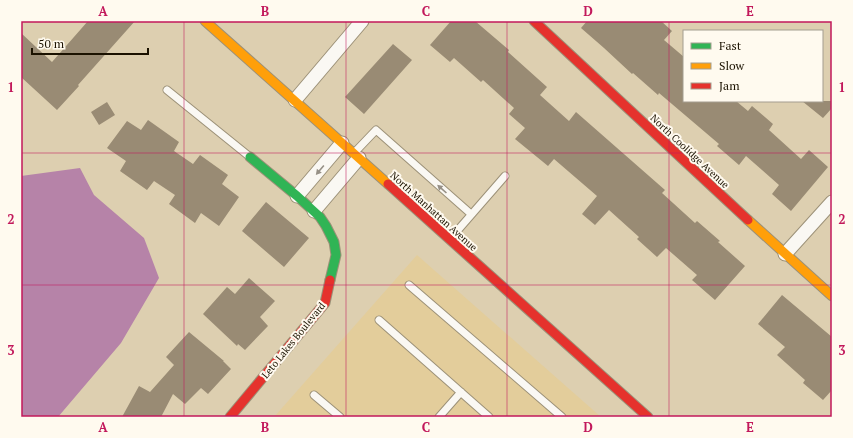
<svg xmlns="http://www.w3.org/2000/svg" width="853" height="438" viewBox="0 0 853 438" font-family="'PT Serif',serif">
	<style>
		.built { fill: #e3cd9b }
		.water { fill: #b683a8 }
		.building { fill: #998b74 }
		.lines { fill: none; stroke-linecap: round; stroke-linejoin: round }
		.lane-casing { stroke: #9c9178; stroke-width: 9 }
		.street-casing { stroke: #9c9178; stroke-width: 15 }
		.fast-casing { stroke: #9c9178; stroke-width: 11 }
		.slow-casing { stroke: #9c9178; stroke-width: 11 }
		.jam-casing { stroke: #9c9178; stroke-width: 11 }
		.lane { stroke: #faf8f3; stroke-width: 7 }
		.street { stroke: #faf8f3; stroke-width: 13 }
		.fast { stroke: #30b455; stroke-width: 9 }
		.slow { stroke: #ff9f0a; stroke-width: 9 }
		.jam { stroke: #e5322d; stroke-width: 9 }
		.oneway { fill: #969086 }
		.grid { fill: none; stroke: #c2185b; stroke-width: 1; stroke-opacity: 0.55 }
		.labels { text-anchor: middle; stroke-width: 4; stroke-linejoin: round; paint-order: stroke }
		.street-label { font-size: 10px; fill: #1b1200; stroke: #fffaef }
		.neatline { fill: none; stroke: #c2185b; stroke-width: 1.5 }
		.grid-label { font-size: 13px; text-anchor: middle; font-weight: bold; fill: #c2185b }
	</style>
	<rect width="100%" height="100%" fill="#ddcfb0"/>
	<path class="built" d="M417,255l184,162h-327z"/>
	<path class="water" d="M80,168l14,27 50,43 15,40 -38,65 -63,74h-37v-241z"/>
	<path class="building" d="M88,21h47l-57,64 1,1 -22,24 -36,-33v-44l31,29z
		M451,21h24l34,29 -1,2 39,35 -7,8 29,26 7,-9 89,78 -3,3 33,30 2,-2 23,20 -2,1 27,24 -30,34 -23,-20 5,-5 -31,-27 -9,9 -20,-18 2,-2 -30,-27 -14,15 -13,-11 15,-18 -43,-37 -6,7 -33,-27 10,-11 -16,-14 5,-6 -31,-28 -2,2 -27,-24 -4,4 -20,-17z
		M587,21h74l11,10 -8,9 20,17v44h52l12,10 4,-5 21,18 -4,6 32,29 8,-9 19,17 -37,44 -19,-17 7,-9 -33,-29 -7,9 -22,-19 2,-2 -60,-51 -1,2 -25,-22 -1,1 -28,-26 -23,-20z
		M393,44l19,16 -48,54 -19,-17z
		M802,101h30v7l-9,10z
		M107,102l8,13 -16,10 -8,-13z
		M148,120l31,22 -5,9 19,13 7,-9 28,20 -6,9 17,13 -20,29 -18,-13 -6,10 -26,-19 6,-9 -21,-14 -7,9 -27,-19 6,-10 -19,-13 20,-27 14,9z
		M266,202l43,36 -25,29 -42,-36z
		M249,278l26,23 -15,16 8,9 -23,24 -7,-6 -1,2 -34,-32 24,-27 8,7z
		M782,295l50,42v53l-9,10 -20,-17 2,-3 -28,-25 8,-8 -27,-23z
		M189,332l35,29h-1l8,8 -23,25 -7,-6 -16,16 -12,-10 -12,23h-39l17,-31 11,6 24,-27 -8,-8z"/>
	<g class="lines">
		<defs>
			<path id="lane" d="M167,90l83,67
				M355,152l21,-22 95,84
				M451,238l54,-62
				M409,285l153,132
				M379,320l110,97
				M314,395l26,22
				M439,417l22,-25"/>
			<path id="street" d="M295,100l67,-79
				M297,196l45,-53
				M314,211l45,-53
				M785,254l47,-52"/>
			<path id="fast" d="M250,157l47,39 23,21 6,9 8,16 2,13 -6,25"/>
			<path id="slow" d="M205,21l183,163
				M748,220l84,76"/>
			<path id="jam" d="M534,21l214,199
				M388,184l260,233
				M230,417l95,-114 5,-23"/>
		</defs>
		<use href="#lane" class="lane-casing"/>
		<use href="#street" class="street-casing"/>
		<use href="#fast" class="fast-casing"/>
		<use href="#slow" class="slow-casing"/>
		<use href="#jam" class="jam-casing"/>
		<use href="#lane" class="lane"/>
		<use href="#street" class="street"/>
		<use href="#fast" class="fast"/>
		<use href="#slow" class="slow"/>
		<use href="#jam" class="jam"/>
	</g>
	<defs><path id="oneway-solid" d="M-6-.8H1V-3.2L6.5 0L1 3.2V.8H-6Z"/></defs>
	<g class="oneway">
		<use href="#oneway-solid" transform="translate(320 170) rotate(130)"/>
		<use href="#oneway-solid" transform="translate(442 189) rotate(-138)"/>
	</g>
	<path class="grid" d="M184,21v396M346,21v396M507,21v396M669,21v396M21,153h811M21,285h811"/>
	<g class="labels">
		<g class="street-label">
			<text transform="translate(690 151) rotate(43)" y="4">North Coolidge Avenue</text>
			<text transform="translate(434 211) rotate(42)" y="4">North Manhattan Avenue</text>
			<text transform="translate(293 340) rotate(-51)" y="4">Leto Lakes Boulevard</text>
		</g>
	</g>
	<rect width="853" height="438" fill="none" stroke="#fffaef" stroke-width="44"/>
	<rect x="683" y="30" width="140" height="72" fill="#fffaef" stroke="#a49d8f"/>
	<rect x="691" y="43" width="20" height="6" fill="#30b455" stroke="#a49d8f"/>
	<text x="719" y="50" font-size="12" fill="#1b1200">Fast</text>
	<rect x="691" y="63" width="20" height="6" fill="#ff9f0a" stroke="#a49d8f"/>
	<text x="719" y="70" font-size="12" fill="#1b1200">Slow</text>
	<rect x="691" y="83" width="20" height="6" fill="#e5322d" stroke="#a49d8f"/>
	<text x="719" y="90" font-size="12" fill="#1b1200">Jam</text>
	<path d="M32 48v6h116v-6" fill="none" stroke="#1b1200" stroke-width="2"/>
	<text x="38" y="48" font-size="12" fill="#1b1200" stroke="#fffaef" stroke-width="3" paint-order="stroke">50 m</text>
	<rect x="22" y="22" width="809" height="394" class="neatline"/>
	<g class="grid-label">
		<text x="103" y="16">A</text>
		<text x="265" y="16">B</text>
		<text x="426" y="16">C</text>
		<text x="588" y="16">D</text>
		<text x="750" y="16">E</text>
		<text x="11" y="92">1</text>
		<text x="842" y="92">1</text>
		<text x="11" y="224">2</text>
		<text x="842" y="224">2</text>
		<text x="11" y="355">3</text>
		<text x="842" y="355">3</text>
		<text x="103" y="432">A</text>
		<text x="265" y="432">B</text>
		<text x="426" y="432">C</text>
		<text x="588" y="432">D</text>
		<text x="750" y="432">E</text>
	</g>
</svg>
